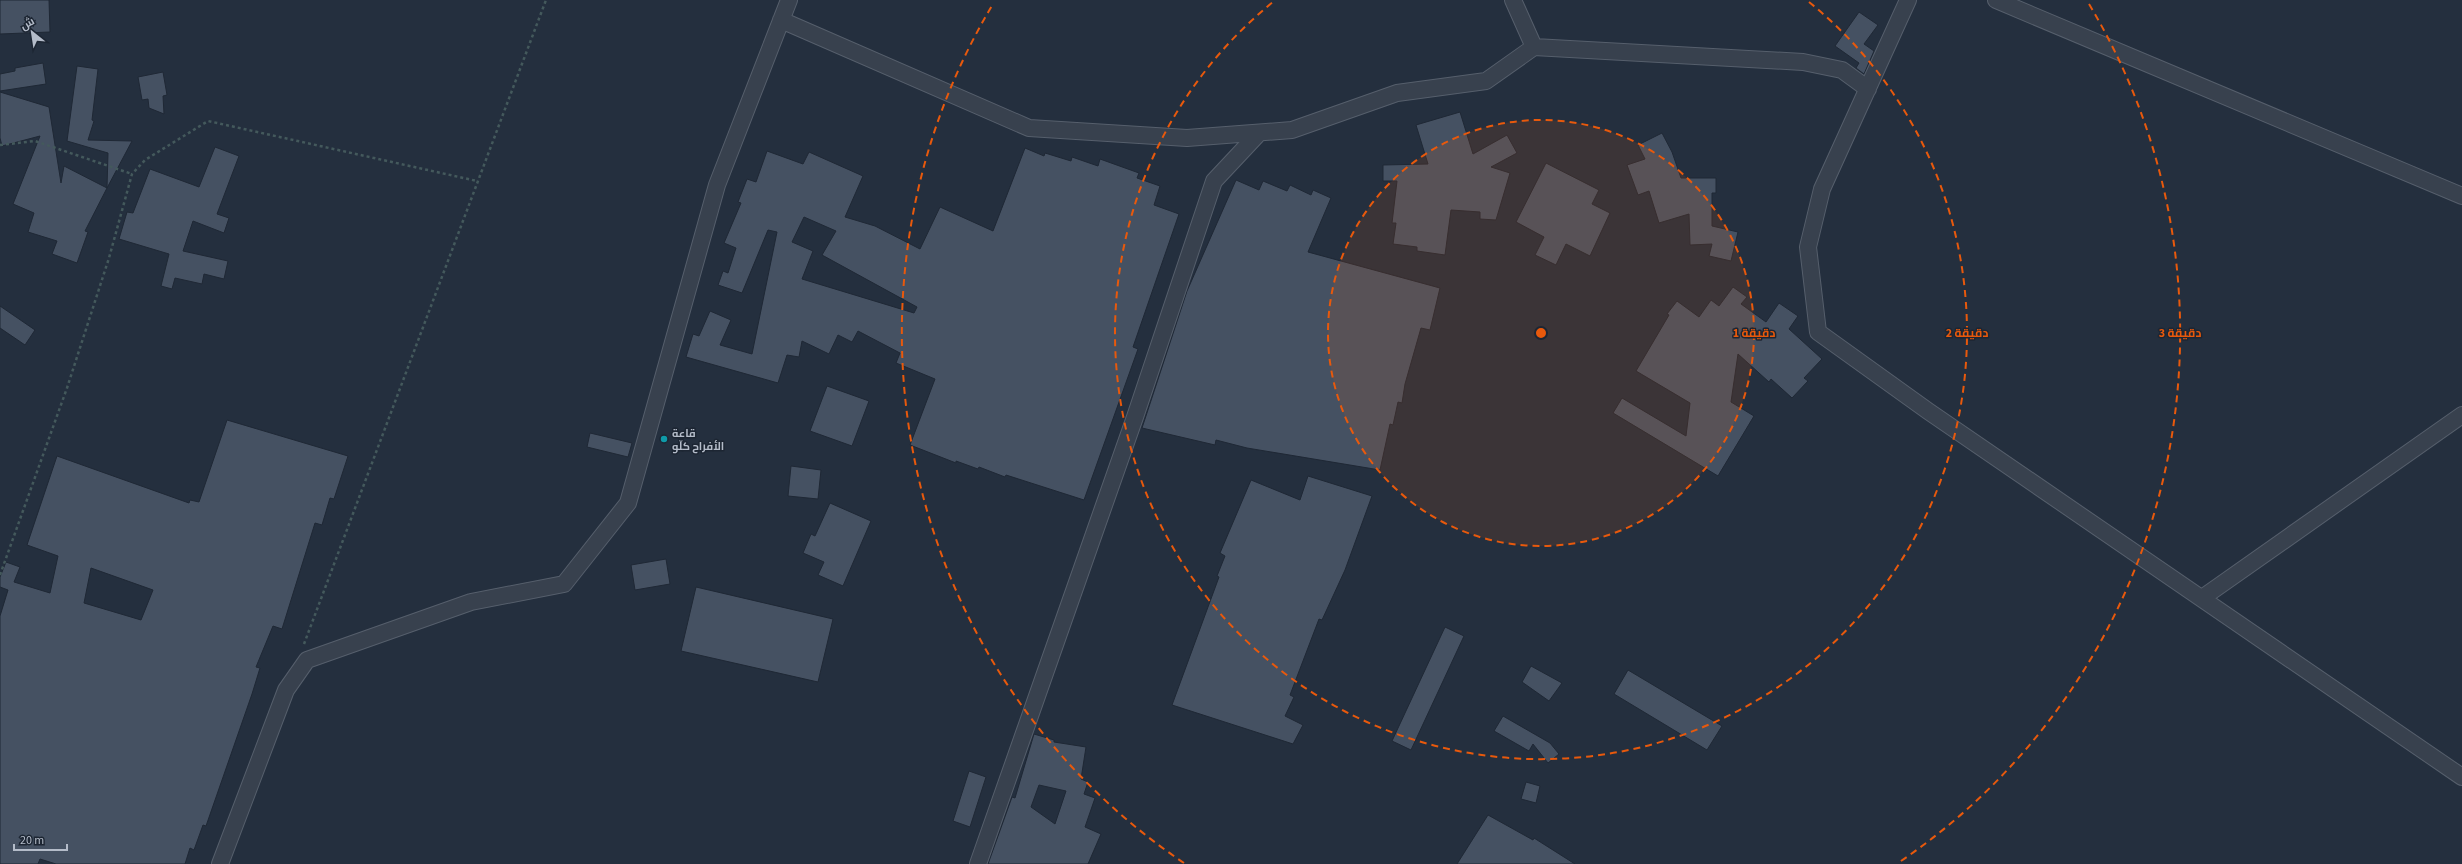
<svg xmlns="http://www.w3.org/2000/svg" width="2462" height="864" viewBox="0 0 2462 864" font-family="'Source Sans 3',Cairo,sans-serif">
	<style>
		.building { fill: #455162; stroke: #1f2835; fill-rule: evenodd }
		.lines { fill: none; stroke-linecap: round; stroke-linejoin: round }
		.street-casing { stroke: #565f6c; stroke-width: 18 }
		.path { stroke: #44595c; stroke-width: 2.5; stroke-dasharray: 3 3; stroke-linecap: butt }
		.street { stroke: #38414e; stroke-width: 16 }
		.ring { fill: none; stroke: #e8590c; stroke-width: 2; stroke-dasharray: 7 5 }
		.culture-dot { fill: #0f9aa8; stroke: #1d2633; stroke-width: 1.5 }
		.labels { text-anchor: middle; stroke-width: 3; stroke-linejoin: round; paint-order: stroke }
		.poi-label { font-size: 11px; font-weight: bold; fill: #b4bcc9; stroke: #1d2633; text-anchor: start }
		.centre { fill: #e8590c; stroke: #1d2633; stroke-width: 2 }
		.ring-label { font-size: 12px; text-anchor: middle; font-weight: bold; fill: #e8590c; stroke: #1d2633; stroke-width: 3; stroke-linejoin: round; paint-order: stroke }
	</style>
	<rect width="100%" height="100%" fill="#242f3e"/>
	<path class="building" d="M0,0h49l1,32 -50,2z
		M1859,12l19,13 -14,19 10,7 -10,23 -8,-6 3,-5 -24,-17z
		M43,63l3,21 -46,7v-17l15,-3v-3z
		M77,66l21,3 -6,51 2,1 -6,19 44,1 -25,47 1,-35 -41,-12z
		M163,72l4,23 -4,1 1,18 -15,-6 -1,-9 -6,1 -4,-23z
		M0,92l49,15 12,76 3,-17 43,22 -22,43 3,1 -11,31 -25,-9 5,-13 -29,-9 6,-19 -21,-9 27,-68 -38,10 -2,-8z
		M1460,112l13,42 34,-19 10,18 -26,14 19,6 -14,47 -16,-1v-7l-29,-2 -6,45 -28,-4v-4l-24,-3 3,-21h-4l5,-42h-14v-16l45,-1 -12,-39z
		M1662,133l10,19 9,26h35v15h-4v33l26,6 -7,29 -22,-5 3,-12 -22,1 -1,-31 -30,9 -10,-32 -11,4 -11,-30 18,-6 -7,-14z
		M215,147l24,9 -22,58 12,4 -5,15 -31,-12 -10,30 45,10 -4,18 -20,-5 -2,10 -27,-6 -3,11 -11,-3 8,-32 -50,-15 8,-27 6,1 17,-44 49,18z
		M1025,148l19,8 1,-3 26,8 1,-4 26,9 2,-7 39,14 -2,5 23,8 -6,19 25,9 -46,133 5,2 -54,151 -78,-25 -1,2 -26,-10 -1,2 -22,-8v2l-46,-18 25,-66 -39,-16 4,-10 -42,-22 -6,11 -14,-7 -9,19 -27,-13 -3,16 -12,-2 -9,28 -92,-26 7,-23 6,2 11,-25 21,9 -11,25 32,9 25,-122 -9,-2 -26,63 -24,-8 5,-14 5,2 8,-25 -12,-5 17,-40 -3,-1 9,-23 9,3 11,-31 36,13 6,-12 54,24 -18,41 30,9 45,23 20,-42 53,24zM804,217l32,14 -14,24 95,52 -3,6 -112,-34 11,-28 -21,-9z
		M1546,163l53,27 -7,14 18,9 -20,43 -24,-12 -10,21 -21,-10 9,-18 -28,-15z
		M1236,180l23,10 4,-9 24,10 3,-6 21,10 2,-5 18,8 -23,54 132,36 -10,42 -9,-2 -16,56 -3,19 -4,-1 -5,23 -3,-1 -10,46 -133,-22 -31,-8 -1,5 -73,-17 45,-137z
		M1733,287l14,10 -6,7 25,18 13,-19 19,13 -9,13 33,30 -18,19 4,3 -16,17 -21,-19 -2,3 -31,-28 -7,48 23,14 -36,60 -105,-63 9,-15 64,38 4,-33 -54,-32 33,-56 -2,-1 10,-13 22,16 12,-17 8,6z
		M0,306l35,24 -10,15 -25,-17z
		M827,386l42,15 -17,45 -42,-15z
		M227,420l121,36 -14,43 -4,-1 -8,27 -7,-2 -33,106 -9,-3 -17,41 4,1 -8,26 -46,132 -3,-1 -9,25 -4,-2 -5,16h-129l-16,-5 -2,5h-38v-248l8,-26 -8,-3v-10l6,-15 14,5 -6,15 36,11 8,-37 -31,-11 30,-89 132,47 1,-3 9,2zM91,568l62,22 -12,30 -57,-17z
		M590,433l42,10 -4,14 -41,-10z
		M791,466l30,4 -3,29 -30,-3z
		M1308,476l64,20 -27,74 -23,50 -3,-1 -29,76 4,2 -9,19 18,9 -10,19 -121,-39 47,-128 -2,-1 8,-20 -5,-3 31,-73 49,20z
		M830,503l41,18 -28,65 -25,-11 6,-13 -21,-9 8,-19 4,2z
		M666,559l4,25 -35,6 -4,-25z
		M696,587l137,32 -15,63 -137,-31z
		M1445,627l19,9 -53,114 -19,-9z
		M1531,666l31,17 -13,18 -27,-19z
		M1628,670l94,56 -15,24 -93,-56z
		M1503,716l47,27 9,11 -11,9 -15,-19 -4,7 -35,-20z
		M1034,734l20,6v2l32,5 -5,32 7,3 -4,12 11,4 -10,29 16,7 -13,30h-100l24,-67 3,1zM1039,785l27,6 -11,33 -24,-17z
		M969,771l17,6 -16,50 -17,-6z
		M1526,782l14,4 -4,17 -15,-4z
		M1488,815l45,25 1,-2 41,26h-118z"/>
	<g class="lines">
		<defs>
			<path id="street" d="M1908,0l-86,189 -14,58 10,85 110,79 534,366
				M1996,0l466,196
				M781,20l248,108 158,10 105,-8 105,-37 89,-12 48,-34 -21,-47
				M1534,47l269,15 39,8 26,19
				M2202,598l260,-183
				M220,864l66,-174 21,-30 164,-58 93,-18 64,-81 89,-318 72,-185
				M978,864l157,-447 79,-236 45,-48"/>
		</defs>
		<use href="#street" class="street-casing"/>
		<path class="path" d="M0,145l35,-4 97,33
			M0,575l67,-187 42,-130 23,-84 13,-14 63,-39 269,60
			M304,644l242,-644"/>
		<use href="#street" class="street"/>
	</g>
	<circle cx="1541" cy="333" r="213" fill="#e8590c" fill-opacity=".12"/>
	<g class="ring">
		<circle cx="1541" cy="333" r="213"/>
		<path d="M1809 2A426 426 0 1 1 1273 2"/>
		<path d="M1184 863A639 639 0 0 1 993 4M2089 4A639 639 0 0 1 1898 863"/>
	</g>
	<circle class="culture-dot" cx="664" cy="439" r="4"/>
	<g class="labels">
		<g class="poi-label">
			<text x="672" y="437">قاعة<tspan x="672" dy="13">الأفراح كلّو</tspan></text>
		</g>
	</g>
	<circle cx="1541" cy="333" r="6" class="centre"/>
	<g class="ring-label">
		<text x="1754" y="337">1 دقيقة</text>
		<text x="1967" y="337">2 دقيقة</text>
		<text x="2180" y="337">3 دقيقة</text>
	</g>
	<g transform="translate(32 32) rotate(330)" stroke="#1d2633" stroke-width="3" paint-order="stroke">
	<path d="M0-3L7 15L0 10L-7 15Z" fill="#b4bcc9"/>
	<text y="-6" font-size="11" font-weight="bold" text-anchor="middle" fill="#b4bcc9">ش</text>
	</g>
	<path d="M14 844v6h53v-6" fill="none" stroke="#b4bcc9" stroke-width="2"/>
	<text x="20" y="844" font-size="12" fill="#b4bcc9" stroke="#1d2633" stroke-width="3" paint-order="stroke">20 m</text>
</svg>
